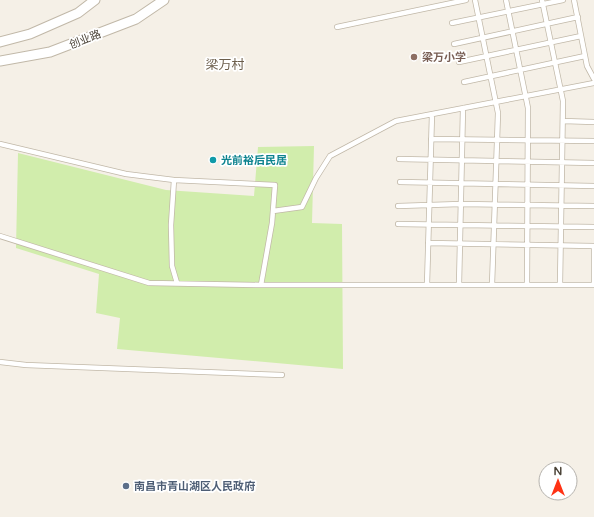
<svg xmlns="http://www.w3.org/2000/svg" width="594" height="517" viewBox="0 0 594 517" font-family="'Varela Round','Noto Sans SC',sans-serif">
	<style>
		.green { fill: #d1edac }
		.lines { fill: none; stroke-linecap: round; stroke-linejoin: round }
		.service-casing { stroke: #c1b8a8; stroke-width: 6 }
		.minor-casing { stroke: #c1b8a8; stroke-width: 11 }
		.service { stroke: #fff; stroke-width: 4.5 }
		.minor { stroke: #fff; stroke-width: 9 }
		.education-dot { fill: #8d6e63; stroke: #fff; stroke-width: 1.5 }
		.culture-dot { fill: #0f9aa8; stroke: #fff; stroke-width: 1.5 }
		.service-dot { fill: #5c6f8a; stroke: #fff; stroke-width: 1.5 }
		.labels { text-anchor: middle; stroke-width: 3.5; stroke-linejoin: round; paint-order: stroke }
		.street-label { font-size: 11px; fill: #494135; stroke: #fff }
		.education-label { font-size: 11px; font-weight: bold; fill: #785e54; stroke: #fff; text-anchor: start }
		.culture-label { font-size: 11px; font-weight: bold; fill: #0d838f; stroke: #fff; text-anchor: start }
		.service-label { font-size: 11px; font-weight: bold; fill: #4e5e75; stroke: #fff; text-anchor: start }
		.quarter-label { font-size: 13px; fill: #6c5e4b; stroke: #fff }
	</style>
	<rect width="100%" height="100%" fill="#f5f0e7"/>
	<path class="green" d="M314,146l-2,77 30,1 1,145 -226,-20 3,-31 -24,-5 3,-39 -83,-26 2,-95 148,37 88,6 4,-49z"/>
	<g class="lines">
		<defs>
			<path id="service" d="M475,0l23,113 -6,172
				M506,0l22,108 -1,177
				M542,0l21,101 -3,184
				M574,0l13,66 7,13
				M452,23l111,-23
				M337,27l129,-27
				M454,44l124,-27
				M459,62l122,-26
				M464,82l121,-26
				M563,121l31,1
				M431,139l163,2
				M0,144l126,30 48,6 101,5 -3,38 -11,62
				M399,159l195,4
				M174,180l-3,45 1,41 5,17
				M400,182l194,4
				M398,206l63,-2 133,2
				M273,211l29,-4 14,-29 14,-22 66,-35 198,-38
				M398,224l196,3
				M0,236l149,47 112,2h333
				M428,243l166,3
				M427,285l5,-171
				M459,285l4,-177
				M594,285v-38
				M0,362l26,3 256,10"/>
			<path id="minor" d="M0,42l30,-8 48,-21 17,-13
				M0,61l50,-9 86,-33 28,-19"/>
		</defs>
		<use href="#service" class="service-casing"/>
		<use href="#minor" class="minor-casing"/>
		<use href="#service" class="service"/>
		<use href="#minor" class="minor"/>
	</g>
	<circle class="education-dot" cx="414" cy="57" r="4"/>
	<circle class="culture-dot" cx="213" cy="160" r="4"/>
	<circle class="service-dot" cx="126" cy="486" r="4"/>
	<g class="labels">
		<g class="street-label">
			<text transform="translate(85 39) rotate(-21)" y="4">创业路</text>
		</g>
		<g class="education-label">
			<text x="422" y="61">梁万小学</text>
		</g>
		<g class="culture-label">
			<text x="221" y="164">光前裕后民居</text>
		</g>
		<g class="service-label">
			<text x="134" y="490">南昌市青山湖区人民政府</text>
		</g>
		<g class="quarter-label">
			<text x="225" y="69">梁万村</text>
		</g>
	</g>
	<g transform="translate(558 481)"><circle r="19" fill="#ffffff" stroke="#b6b3ae"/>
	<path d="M0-3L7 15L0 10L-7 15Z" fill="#ff3214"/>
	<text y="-6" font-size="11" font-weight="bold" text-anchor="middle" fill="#494135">N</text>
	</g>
</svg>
